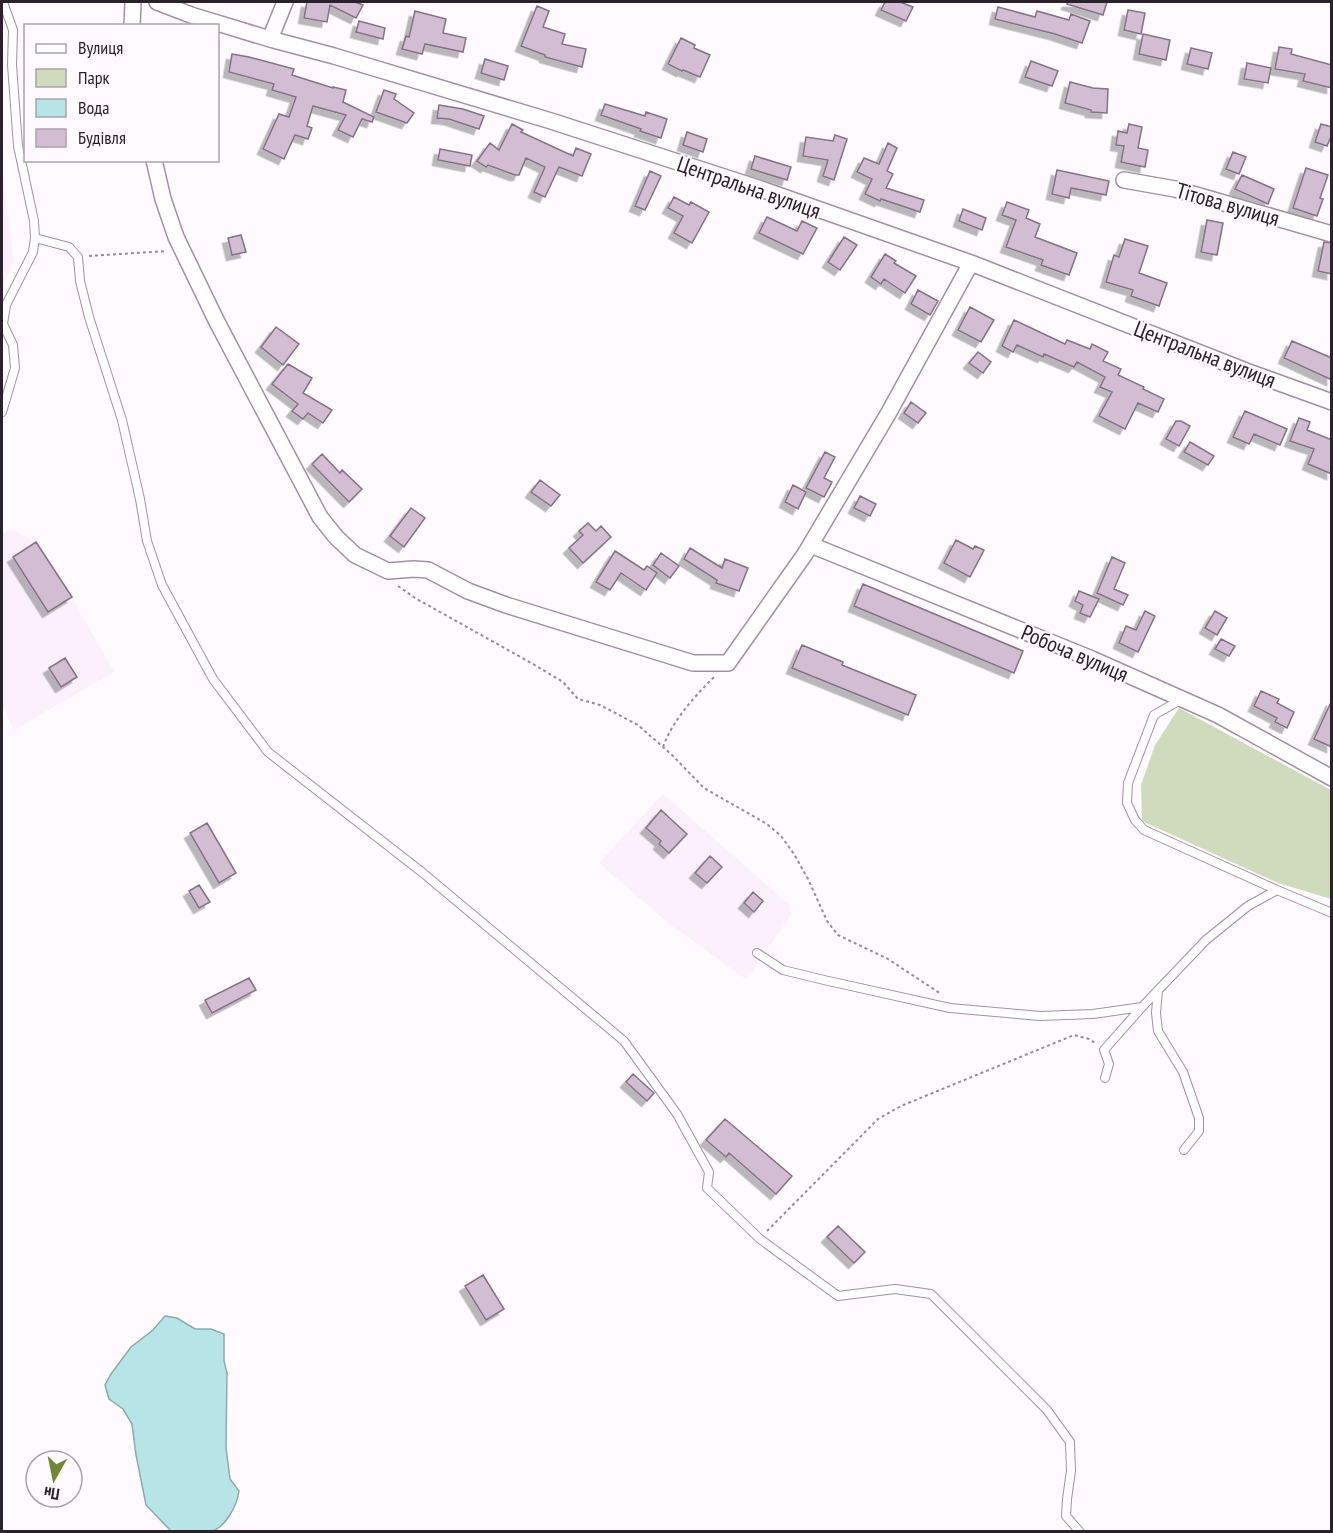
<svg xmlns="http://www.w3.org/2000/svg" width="1333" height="1533" viewBox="0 0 1333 1533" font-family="'PT Sans Narrow',sans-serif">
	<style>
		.built { fill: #fbf0fc }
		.green { fill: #cfdbbc }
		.water { fill: #b7e4e7; stroke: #8daaae; stroke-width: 1.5 }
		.building { fill: #d2bdd3; stroke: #857287; stroke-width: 1.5; filter: url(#shadow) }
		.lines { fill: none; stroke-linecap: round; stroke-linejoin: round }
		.service-casing { stroke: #a490a5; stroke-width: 10 }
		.minor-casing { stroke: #a490a5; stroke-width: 18 }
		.path { stroke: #948e94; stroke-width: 2; stroke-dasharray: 3 3; stroke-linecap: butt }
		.service { stroke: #fff; stroke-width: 8 }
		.minor { stroke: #fff; stroke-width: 15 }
		.labels { text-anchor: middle; stroke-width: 4.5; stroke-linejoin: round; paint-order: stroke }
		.street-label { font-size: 22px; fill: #2a222a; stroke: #fefafe }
	</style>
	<defs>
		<filter id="shadow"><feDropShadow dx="-5.5" dy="5.5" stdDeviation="0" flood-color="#0004"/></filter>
	</defs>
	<rect width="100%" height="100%" fill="#fefafe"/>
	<path class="built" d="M2,166l12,95 -12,25z
		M11,529l25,13 36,55 42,75 -100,58 -12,-24v-172z
		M663,794l128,112 -1,11 -44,62 -74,-53 -73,-63z"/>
	<path class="green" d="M1179,708l152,82v109l-53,-16 -136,-62 -1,-36 14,-40z"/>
	<path class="water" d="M165,1316l12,2 18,11h16l13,5v27l3,12 -1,75 4,31 9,12c-2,15 -14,38 -30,41 -12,1 -26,0 -38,-1l-25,-26 -10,-50 -4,-31 -9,-15 -14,-10 -4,-14 6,-11 20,-27 22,-17z"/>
	<path class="building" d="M307,2h48l8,3 -7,13 -26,-13 -3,17 -23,-4z
		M885,2h15l13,5 -7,14 -25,-11z
		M1068,2h39l-4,13 -36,-11z
		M537,6l12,5 -6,16 22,7 -3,10 24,5 -4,18 -37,-10v-2l-24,-9z
		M998,7l37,10 2,-6 32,9 2,-6 19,7 -8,22 -27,-9 -60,-15z
		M1128,10l17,3 -4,21 -17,-4z
		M415,11l31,8 -3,14 23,5 -3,14 -38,-8 -3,10 -20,-5 4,-13 3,1z
		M359,21l26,7 -2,11 -27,-7z
		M1143,34l27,6 -4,20 -27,-6z
		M681,38l14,7 -1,3 16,7 -10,22 -17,-7 -1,1 -14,-7z
		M1279,47l13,2 -1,5 41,11v23l-29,-7 2,-7 -30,-5z
		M1191,48l21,5 -4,16 -21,-5z
		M232,54l17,3 45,12 -2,6 41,13v-1l13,3 -3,12 31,15 -2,5 -10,-3 -9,18 -15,-7 8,-15 -33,-9 -6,20 5,2 -4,11 -13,-4 -11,24 -21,-10 16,-35 10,3 7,-20 -24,-7 2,-6 -45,-12z
		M485,59l23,7 -4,14 -23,-7z
		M1031,61l27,10 -6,15 -27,-9z
		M1247,63l24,5 -3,15 -24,-4z
		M1070,82l23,6 15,1 -1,24 -16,-1v-2l-26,-7z
		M384,90l12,4 -2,5 20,14 -7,10 -31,-11z
		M605,104l40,12 1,-4 21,7 -6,19 -21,-7 1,-2 -40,-14z
		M439,105l24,4 21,7 -5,13 -30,-10 -12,-1z
		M512,124l11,6 -2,2 52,24 3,-8 15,6 -9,22 -23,-9 -14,30 -11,-5 11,-25 -19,-9 -7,17h-4l-27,-10 -2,2 -9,-6 13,-18 9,7z
		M1129,124l13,3 -4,21 10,2 -3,17 -24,-5 3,-16 -8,-1 2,-14 9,2z
		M1321,124l11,3v7l-5,12 -12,-4z
		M687,132l20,7 -4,13 -20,-7z
		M835,135l12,4 -13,41 -11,-4 5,-16 -25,-4 3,-19 27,4z
		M888,143l9,5 -10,23 6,3 -7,14 38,12 -4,12 -39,-13 -1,2 -15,-7 7,-15 -15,-7 7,-14 15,6z
		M440,149l32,6 -2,11 -32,-6z
		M1233,152l13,5 -7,17 -13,-5z
		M755,156l36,11 -4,13 -36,-11z
		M1306,168l22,7 -8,23 3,1 -6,17 -24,-8z
		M1057,170l52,11 -3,14 -35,-7 -2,10 -17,-4z
		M650,171l11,5 -16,34 -10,-4z
		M1242,175l32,14 -6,15 -33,-15z
		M674,197l15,8 2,-3 18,10 -17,31 -18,-10 9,-17 -15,-8z
		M1007,202l22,8 -3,8 14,6 -5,13 42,16 -8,22 -28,-10 2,-5 -37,-13 10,-27 -14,-5z
		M963,209l23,9 -4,12 -23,-9z
		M767,217l30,14 5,-10 15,7 -14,26 -44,-21z
		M1207,220l16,3 -6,32 -16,-3z
		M241,235l5,17 -14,3 -4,-17z
		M844,237l13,8 -17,25 -12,-8z
		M1125,239l23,7 -9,27 28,10 -8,23 -28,-10 2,-6 -27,-8 8,-27 5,2z
		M1324,242l8,1v31l-14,-3z
		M885,254l11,7 -2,2 22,13 -11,17 -21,-14 -3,5 -10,-7z
		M918,290l20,11 -8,14 -19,-11z
		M970,307l24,13 -13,22 -23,-12z
		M1014,320l51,24 2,-4 23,9 2,-5 16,8 -5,9 18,8 -3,6 26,12 -1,2 21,10 -6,13 -20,-9 -13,26 -26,-13 13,-24 -12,-5 5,-10 -28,-15 -3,5 -30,-13 -1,3 -26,-12 -4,7 -11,-6z
		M276,327l23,17 -16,21 -22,-18z
		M1292,341l40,17v22l-48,-22z
		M978,352l13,10 -8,11 -14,-10z
		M288,364l24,14 -9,15 29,17 -9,13 -15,-10 -5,6 -11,-8 6,-7 -26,-20z
		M911,402l15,11 -8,10 -14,-10z
		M1245,411l42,18 -7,16 -26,-11 -5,10 -16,-7z
		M1299,418l11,4 -3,8 25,10v34l-24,-10 6,-15 -24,-8z
		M1176,421h5l9,5 -11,20 -13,-7z
		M1190,442l24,14 -6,9 -24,-13z
		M825,452l10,5 -11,21 8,4 -8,15 -18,-9z
		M322,454l18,19 2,-3 20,19 -13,13 -37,-38z
		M540,480l20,15 -9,11 -20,-14z
		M793,485l13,7 -8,17 -13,-7z
		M860,496l16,8 -6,12 -16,-8z
		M411,508l14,10 -21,29 -14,-11z
		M588,523l8,8 5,-5 10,11 -28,26 -14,-15 14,-13 -4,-4z
		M956,540l17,9 2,-3 9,4 -14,27 -26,-14z
		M36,542l36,55 -24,15 -35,-55z
		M690,548l32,20 3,-9 23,9 -9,23 -23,-8 1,-3 -33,-21z
		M615,551l29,19 3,-4 10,7 -11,17 -25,-17 -11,17 -14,-8z
		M661,553l18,13 -9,12 -17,-13z
		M1112,557l13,6 -11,26 14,6 -5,10 -26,-12z
		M863,584l160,67 -9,22 -160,-67z
		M1079,591l20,8 -9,18 -10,-4 3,-8 -8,-4z
		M1145,611l10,5 -17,36 -19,-9 7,-17 10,4z
		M1215,611l12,7 -10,17 -12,-7z
		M1221,639l14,7 -6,10 -14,-7z
		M802,645l41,17 -1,3 74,30 -8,20 -116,-47z
		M65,658l12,19 -16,10 -12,-19z
		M1261,691l18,8 -2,4 17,9 -7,16 -12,-6 2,-4 -23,-12z
		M1332,700v47l-18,-8z
		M661,810l26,24 -18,19 -10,-9 2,-3 -15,-13z
		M207,823l29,50 -17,10 -29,-50z
		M710,856l12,11 -15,16 -12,-10z
		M199,885l11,17 -11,6 -10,-17z
		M753,892l10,9 -9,11 -10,-9z
		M249,978l7,12 -44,23 -7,-13z
		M633,1074l21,19 -7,8 -21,-19z
		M725,1119l67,57 -16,18 -47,-41 -3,4 -20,-17z
		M838,1226l27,26 -11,11 -27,-26z
		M483,1275l21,34 -18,11 -21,-34z"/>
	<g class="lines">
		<defs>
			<path id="service" d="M35,238l34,9 9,10 2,24 9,36 33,103 18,79 7,42 15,44 51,94 55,73 155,121 201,168 53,73 32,58 -2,16 53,51 78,57 57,-7 36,5 116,116 23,32 1,29 -4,28 -1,17 14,16
				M2,412l13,-44 -2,-23 -10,-21 3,-19 27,-53 2,-14 -1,-17 -16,-75 -6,-81 1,-35 -10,-28
				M1182,699l-28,16 -26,68 -1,20 8,17 9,10 133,60
				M757,953l26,17 41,10 126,28 90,8 53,-2 49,-7 64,-67 42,-34 29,-16 55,23
				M1158,990l-2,23 2,18 25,41 16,46v13l-15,19
				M1105,1078l4,-14 -5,-14 38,-43"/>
			<path id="minor" d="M157,2l34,13 79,24 64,17 217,65 210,68 210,74 275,108 86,31
				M132,26l1,-24
				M270,39l15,-37
				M154,160l9,39 13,38 41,85 103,195 16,20 19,18 33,16 26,-2 14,1 40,21 38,14 187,58h35l77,-109 83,-140 83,-151
				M1124,180l51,9 157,45
				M811,545l281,114 126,56 114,63"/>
		</defs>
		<use href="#service" class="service-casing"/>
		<use href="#minor" class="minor-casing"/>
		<path class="path" d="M89,256l78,-5
			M398,586l17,12 118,66 30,18 15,17 22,6 38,20 34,30 32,33 63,36 14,12 13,18 14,25 19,42 11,14 50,24 53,35
			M663,747c10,-27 31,-50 51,-70
			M767,1231l111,-112 23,-13 173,-71 15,4 6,4"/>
		<use href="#service" class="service"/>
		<use href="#minor" class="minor"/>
	</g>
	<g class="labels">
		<g class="street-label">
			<text transform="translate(749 187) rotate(19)" y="8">Центральна вулиця</text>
			<text transform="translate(1228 204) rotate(16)" y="8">Тітова вулиця</text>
			<text transform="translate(1205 354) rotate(21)" y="8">Центральна вулиця</text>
			<text transform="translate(1075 653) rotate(23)" y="8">Робоча вулиця</text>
		</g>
	</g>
	<rect width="1333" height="1533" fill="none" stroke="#2a222a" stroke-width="6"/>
	<rect x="24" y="24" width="195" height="138" fill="#fefafe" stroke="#a9a4a9" stroke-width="1.5"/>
	<rect x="36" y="44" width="30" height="9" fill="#ffffff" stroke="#a9a4a9" stroke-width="1.5"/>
	<text x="78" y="54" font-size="18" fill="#2a222a">Вулиця</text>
	<rect x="36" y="69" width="30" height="18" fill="#cfdbbc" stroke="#a9a4a9" stroke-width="1.5"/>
	<text x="78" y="84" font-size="18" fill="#2a222a">Парк</text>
	<rect x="36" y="99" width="30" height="18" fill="#b7e4e7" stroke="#a9a4a9" stroke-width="1.5"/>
	<text x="78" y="114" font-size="18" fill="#2a222a">Вода</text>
	<rect x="36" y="129" width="30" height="18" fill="#d2bdd3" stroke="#a9a4a9" stroke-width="1.5"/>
	<text x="78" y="144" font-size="18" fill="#2a222a">Будівля</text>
	<g transform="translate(54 1479) rotate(189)"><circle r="28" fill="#fefafe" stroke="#a9a4a9" stroke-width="1.5"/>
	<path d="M0-4.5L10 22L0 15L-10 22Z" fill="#738738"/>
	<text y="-9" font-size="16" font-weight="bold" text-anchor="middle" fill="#2a222a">Пн</text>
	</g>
</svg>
